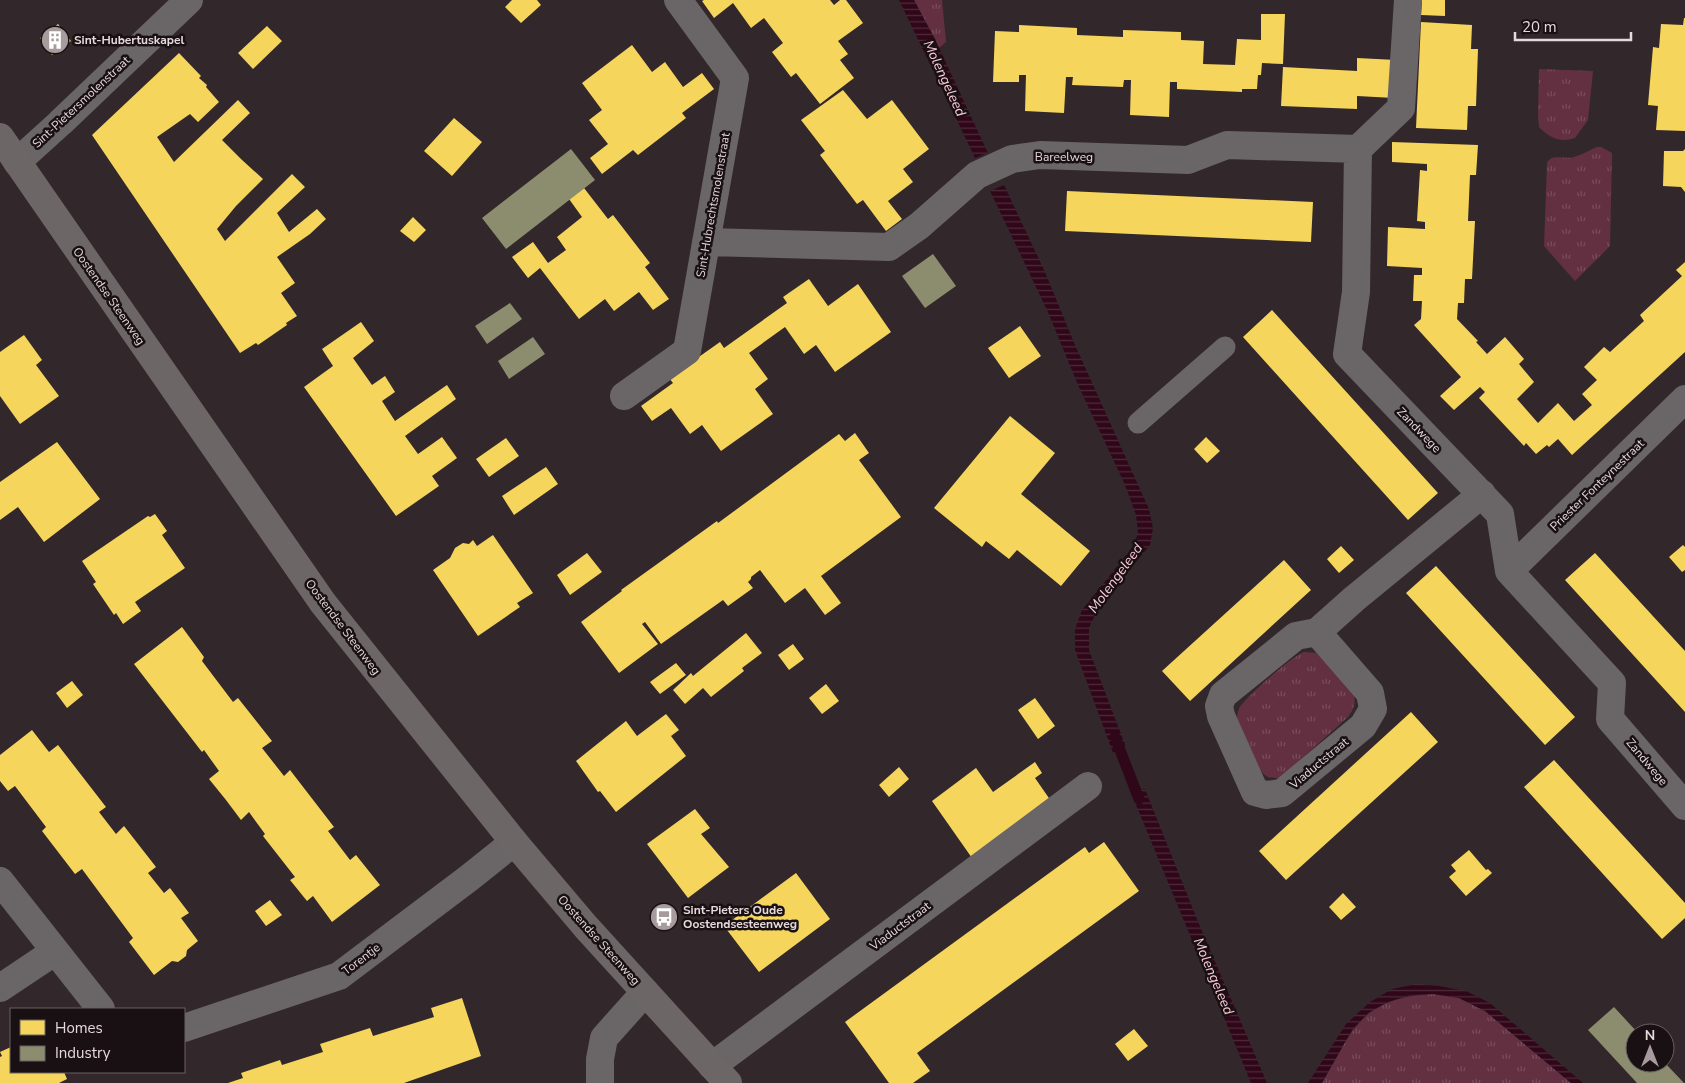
<svg xmlns="http://www.w3.org/2000/svg" width="1685" height="1083" viewBox="0 0 1685 1083" font-family="'Nunito Sans',sans-serif">
	<style>
		.grass { fill: url(#grass-tufts) }
		.water { fill: url(#water-rules) }
		.homes { fill: #f6d55c }
		.industry { fill: #8c8c6e }
		.lines { fill: none; stroke-linecap: round; stroke-linejoin: round }
		.stream { stroke: #300719; stroke-width: 11 }
		.lane { stroke: #6a6566; stroke-width: 21 }
		.street { stroke: #6a6566; stroke-width: 28 }
		.primary { stroke: #6d6667; stroke-width: 28 }
		.labels { text-anchor: middle; stroke-width: 5; stroke-linejoin: round; paint-order: stroke }
		.poi-label { font-size: 12px; font-weight: bold; fill: #e6d9dc; stroke: #181012; text-anchor: start }
		.street-label { font-size: 12px; fill: #e6d9dc; stroke: #181012 }
		.water-label { font-size: 14px; font-style: italic; fill: #fecbd9; stroke: #181012 }
	</style>
	<defs>
		<pattern id="grass-tufts" width="24" height="20" patternUnits="userSpaceOnUse" patternTransform="scale(1.25)"><rect width="24" height="20" fill="#633041"/><path d="M3 7l-1-3M5 7V3M7 7l1-3M15 17l-1-3M17 17v-4M19 17l1-3" fill="none" stroke="#794d5c"/></pattern>
		<pattern id="water-rules" width="6" height="5" patternUnits="userSpaceOnUse" patternTransform="scale(1.25)"><rect width="6" height="5" fill="#300719"/><path d="M0 2.5h6" fill="none" stroke="#4e2b3a"/></pattern>
	</defs>
	<rect width="100%" height="100%" fill="#32282b"/>
	<path class="grass" d="M914,0h28l4,42 -7,6z
		M1539,69l54,2 -5,49 -13,18c-15,5 -25,0 -36,-11l-1,-11z
		M1597,147h4l11,6 -2,93 -35,35 -31,-35 3,-83c5,-10 17,-3 27,-6 8,-2 15,-7 23,-10z
		M1304,652l13,1c7,7 35,34 37,42 2,9 -1,15 -6,22l-68,61c-10,0 -15,0 -21,-10l-22,-50c0,-4 1,-7 3,-11 8,-12 51,-50 64,-55z
		M1433,994l26,4 26,13 86,72h-249c31,-55 40,-85 111,-89z"/>
	<path class="water" d="M899,0h15l21,39 53,114 -13,5z
		M1004,185l41,87 30,73 74,164 4,19 -3,17 -52,63 -9,20v22l37,97 -13,6 -38,-103v-21l7,-19 49,-61 7,-15 -2,-19 -11,-30 -47,-100 -31,-75 -57,-119z
		M1137,783l3,7 5,-1 54,135 68,159h-16l-122,-295z
		M1417,984l22,2 27,5 24,12 93,80h-12l-86,-72 -26,-13 -26,-4 -23,1 -22,7 -20,11 -16,17 -30,53h-14l38,-59 24,-22 22,-13z"/>
	<path class="homes" d="M512,0h25l4,5 -20,18 -16,-16z
		M704,0h126l4,5 6,-5h6l17,23 -25,18 10,13 -8,6 14,18 -34,26 -24,-31 -5,4 -19,-25 11,-9 -19,-25 -13,10 -18,-25 -19,15 -12,-17z
		M1422,0h23v16l-24,-1z
		M1261,14h24l-2,50 -21,-1 -1,12h-3l-1,14h-15v3l-65,-3v-7h-7l-1,35 -39,-2 1,-35h-7l-1,7 -26,-1 -25,-1 1,-8h-7l-2,36 -39,-2 1,-36h-7v7h-26l2,-51 24,1v-7l58,3v7l46,2v-7l58,2v8l23,1 -1,23 32,1 2,-26 24,1z
		M1684,18h1v113l-29,-1 2,-24 -10,-1 5,-58 6,1 2,-24 22,1z
		M1421,22l51,3 -1,24h7l-2,57h-8l-1,24 -51,-2z
		M58,24l13,17 -19,14 -12,-17z
		M267,26l15,15 -29,28 -15,-16z
		M632,45l20,27 13,-10 18,25 19,-14 12,16 -32,24 4,5 -48,37 -5,-5 -31,24 -12,-16 18,-14 -19,-24 13,-10 -20,-27z
		M179,53l22,23 -2,2 8,7 -1,2 13,15 -21,20 -8,-8 -33,23 17,25 64,-62 12,13 -28,27 19,19 22,20 -27,27 -19,23 8,12 67,-67 13,13 -28,26 12,19 28,-23 9,10 -16,15 -33,23 18,26 -14,10 16,23 -11,7 1,2 -29,20 -2,-2 -16,10 -148,-218z
		M1357,58l39,2 -2,38 -37,-2v13l-76,-3 2,-39 74,4z
		M843,90l24,29 25,-19 37,49 -26,20 10,13 -25,19 14,18 -16,12 -23,-31 -6,4 -37,-49 5,-4 -24,-31z
		M454,118l28,24 -30,34 -28,-25z
		M1392,142l86,3 -2,30h-6l-2,46h7l-3,58h-7l-1,24h-6l-1,16 21,22 -2,1 11,12 18,-17 19,22 -5,5 15,18 -17,17 21,24 20,-20 16,18 18,-16 -10,-11 15,-14 -13,-13 20,-20 6,5 34,-31 -4,-6 42,-39 -6,-6 9,-8v90l-113,103 -14,-16 -9,8 -2,-2 -11,9 -10,-11 -2,3 -45,-48 6,-6 -5,-5 -26,23 -14,-14 21,-19 -47,-52 7,-6 1,-18h-9l1,-26h8v-7l-35,-2 1,-39 37,2v-7l-8,-1 3,-51 7,1v-7l-35,-2z
		M1685,149v43l-4,-5 -18,-1 1,-35h19z
		M584,188l24,31 5,-4 37,48 -5,4 24,32 -16,11 -14,-18 -25,19 -9,-12 -26,20 -39,-51 -12,10 -16,-21 21,-15 15,21 18,-13 -9,-13 25,-20 -13,-18z
		M1067,191l246,11 -2,40 -246,-11z
		M413,217l13,13 -12,12 -14,-11z
		M809,279l19,27 30,-22 33,48 -56,40 -19,-27 -12,9 -19,-27 -36,26 19,26 -13,10 18,25 -52,37 -19,-26 -12,9 -19,-26 -19,13 -11,-15 32,-23 -4,-5 51,-36 4,6 63,-45 -4,-6z
		M1272,310l166,183 -30,27 -165,-183z
		M361,322l13,19 -21,17 19,27 13,-9 10,16 -13,9 13,20 52,-36 9,14 -51,37 13,18 24,-17 15,21 -25,18 7,10 -43,30 -92,-129 29,-21 -11,-17z
		M1020,326l21,30 -32,22 -21,-30z
		M24,335l18,25 -6,5 23,31 -39,28 -20,-28v-44z
		M1010,416l45,37 -34,41 69,57 -29,35 -44,-36 -8,9 -23,-18 -4,6 -48,-39z
		M855,433l14,20 -10,7 42,57 -80,59 20,27 -16,12 -20,-27 -20,15 -25,-33 -9,7v2l-3,3 5,6 -25,18 -5,-6 -62,44 -16,-22 -3,2 16,20 -39,29 -38,-51 41,-31 -1,-1 96,-69 1,2 121,-89 6,7z
		M1206,437l14,14 -13,12 -13,-14z
		M506,438l13,18 -30,21 -13,-18z
		M57,442l43,57 -56,43 -26,-35 -18,13v-38z
		M546,467l12,17 -44,31 -12,-19z
		M155,514l12,17 -5,4 23,33 -50,34 6,9 -18,13 -7,-11 -2,2 -21,-31 3,-2 -14,-21 66,-45 2,1z
		M493,535l40,58 -16,10 3,4 -42,29 -45,-66 17,-12 5,-10 8,-5 6,1 4,-4 4,6z
		M1683,545l2,2v23l-3,2 -13,-15z
		M1341,546l13,14 -15,13 -12,-14z
		M587,553l15,19 -32,23 -13,-20z
		M1595,553l90,98v61l-120,-132z
		M1284,560l27,30 -121,111 -28,-30z
		M1436,566l139,151 -30,28 -139,-152z
		M182,627l22,30 -2,4 31,41 5,-4 34,43 -10,7 22,28 6,-6 44,57 -6,4 22,29 6,-5 24,30 -48,37 -19,-26 -6,5 -17,-21 5,-3 -32,-41 2,-2 -16,-22 -8,8 -15,-20 -17,-21 10,-8 -15,-21 -2,2 -68,-88z
		M746,633l16,20 -20,15 2,3 -33,26 -8,-9 -18,16 -12,-14 18,-17 2,3z
		M793,644l11,15 -15,11 -11,-15z
		M676,663l10,12 -26,19 -10,-12z
		M72,681l11,14 -16,13 -11,-15z
		M826,684l13,17 -17,13 -13,-16z
		M1035,698l20,28 -17,13 -20,-29z
		M1411,712l27,30 -152,138 -27,-29z
		M666,714l13,16 -8,6 15,20 -70,56 -16,-21 -2,1 -22,-31 50,-40 11,15z
		M32,730l17,22 9,-7 48,62 -7,5 17,22 8,-8 32,41 -8,6 16,20 6,-5 19,25 -8,5 17,23 -11,9 -1,6 -8,6 -6,-1 -18,14 -25,-33 4,-4 -51,-69 -7,5 -33,-43 4,-4 -31,-41 -7,5 -8,-10v-26z
		M1554,760l131,143v15l-23,21 -138,-152z
		M1035,762l7,11 -7,5 16,23 -79,57 -40,-57 44,-33 17,24z
		M899,767l10,12 -20,18 -10,-12z
		M695,809l15,19 -9,6 28,33 -41,31 -41,-54z
		M1104,842l35,49 -222,162 13,18 -17,12h-24l-44,-61 240,-175 4,6z
		M1469,850l17,20 2,-1 4,4 -26,23 -17,-19 7,-6 -5,-6z
		M796,873l34,46 -71,53 -35,-46z
		M1343,893l13,14 -15,13 -12,-13z
		M270,900l12,15 -16,11 -11,-15z
		M462,998l19,58 -77,27h-176l15,-5 -2,-5 39,-13 2,5 41,-13 -3,-8 50,-16 3,8 61,-19 -3,-9z
		M1134,1029l14,17 -20,15 -13,-17z
		M11,1047v25h53l3,7 -8,4h-59v-26l2,-1 -2,-4z"/>
	<path class="industry" d="M571,149l24,31 -89,69 -24,-31z
		M933,254l23,32 -31,22 -23,-32z
		M510,303l12,16 -35,25 -12,-18z
		M533,337l12,17 -36,25 -11,-18z
		M1614,1007l24,26h-3v30h30l19,20h-47l-49,-53z"/>
	<g class="lines">
		<path class="stream" d="M1115,737l24,62"/>
		<path class="lane" d="M1138,423l87,-76"/>
		<path class="street" d="M1408,0l-7,108 -43,41 -2,143 -9,62 153,160 9,57 103,112 -2,36 75,87
			M17,162l43,-39 129,-123
			M706,242l183,5 30,-21 58,-51 35,-16 28,-4 148,5 39,-15 131,4
			M624,396l63,-45 48,-273 -57,-78
			M1509,571l176,-172
			M1317,632l53,61 3,16 -10,17 -81,67 -16,2 -11,-3 -34,-76 -2,-10 4,-11 73,-59 21,-4 37,-33 128,-105
			M0,881l101,128
			M0,988l54,-36
			M184,1028l155,-52 130,-98 45,-36
			M712,1066l376,-280
			M600,1083v-24l4,-21 41,-46"/>
		<path class="primary" d="M0,137l323,466 191,239 72,85 142,156"/>
	</g>
	<defs>
		<symbol id="building-disc" viewBox="-11 -11 22 22"><circle r="9.5" fill="#a79b9e" stroke="#181012"/><path d="M-4-6H4V6H1V3H-1V6H-4ZM-2.5-4.3h1.7v1.8h-1.7ZM.8-4.3h1.7v1.8H.8ZM-2.5-1h1.7V.8h-1.7ZM.8-1h1.7V.8H.8Z" fill="#fff"/></symbol>
		<symbol id="bus-disc" viewBox="-11 -11 22 22"><circle r="9.5" fill="#a79b9e" stroke="#181012"/><path d="M-5-6H5V4H4V6H2V4H-2V6H-4V4H-5ZM-3.5-4V0h7V-4ZM-3.5 1.2v1.5H-2V1.2ZM2 1.2v1.5H3.5V1.2Z" fill="#fff"/></symbol>
	</defs>
	<g fill-rule="evenodd">
		<use href="#building-disc" x="39" y="24" width="32" height="32"/>
		<use href="#bus-disc" x="648" y="901" width="32" height="32"/>
	</g>
	<g class="labels">
		<g class="poi-label">
			<text x="74" y="44">Sint-Hubertuskapel</text>
			<text x="683" y="914">Sint-Pieters Oude<tspan x="683" dy="14">Oostendsesteenweg</tspan></text>
		</g>
		<g class="street-label">
			<text transform="translate(81 102) rotate(-43)" y="4">Sint-Pietersmolenstraat</text>
			<text x="1064" y="161">Bareelweg</text>
			<text transform="translate(713 205) rotate(-80)" y="4">Sint-Hubrechtsmolenstraat</text>
			<text transform="translate(109 296) rotate(55)" y="4">Oostendse Steenweg</text>
			<text transform="translate(1419 430) rotate(46)" y="4">Zandwege</text>
			<text transform="translate(1597 485) rotate(-44)" y="4">Priester Fonteynestraat</text>
			<text transform="translate(343 627) rotate(53)" y="4">Oostendse Steenweg</text>
			<text transform="translate(1647 762) rotate(50)" y="4">Zandwege</text>
			<text transform="translate(1319 763) rotate(-40)" y="4">Viaductstraat</text>
			<text transform="translate(900 926) rotate(-37)" y="4">Viaductstraat</text>
			<text transform="translate(599 940) rotate(48)" y="4">Oostendse Steenweg</text>
			<text transform="translate(361 959) rotate(-37)" y="4">Torentje</text>
		</g>
		<g class="water-label">
			<text transform="translate(945 78) rotate(65)" y="5">Molengeleed</text>
			<text transform="translate(1115 578) rotate(-54)" y="5">Molengeleed</text>
			<text transform="translate(1214 976) rotate(67)" y="5">Molengeleed</text>
		</g>
	</g>
	<rect x="10" y="1008" width="175" height="65" fill="#181012" stroke="#6a6063"/>
	<rect x="20" y="1020" width="25" height="15" fill="#f6d55c" stroke="#6a6063"/>
	<text x="55" y="1033" font-size="15" fill="#e6d9dc">Homes</text>
	<rect x="20" y="1046" width="25" height="15" fill="#8c8c6e" stroke="#6a6063"/>
	<text x="55" y="1058" font-size="15" fill="#e6d9dc">Industry</text>
	<g transform="translate(1650 1048)"><circle r="24" fill="#181012" stroke="#6a6063"/>
	<path d="M0-4L9 19L0 12L-9 19Z" fill="#a79b9e"/>
	<text y="-8" font-size="14" font-weight="bold" text-anchor="middle" fill="#e6d9dc">N</text>
	</g>
	<path d="M1515 32v8h116v-8" fill="none" stroke="#e6d9dc" stroke-width="2.5"/>
	<text x="1522" y="32" font-size="15" fill="#e6d9dc" stroke="#181012" stroke-width="4" paint-order="stroke">20 m</text>
</svg>
